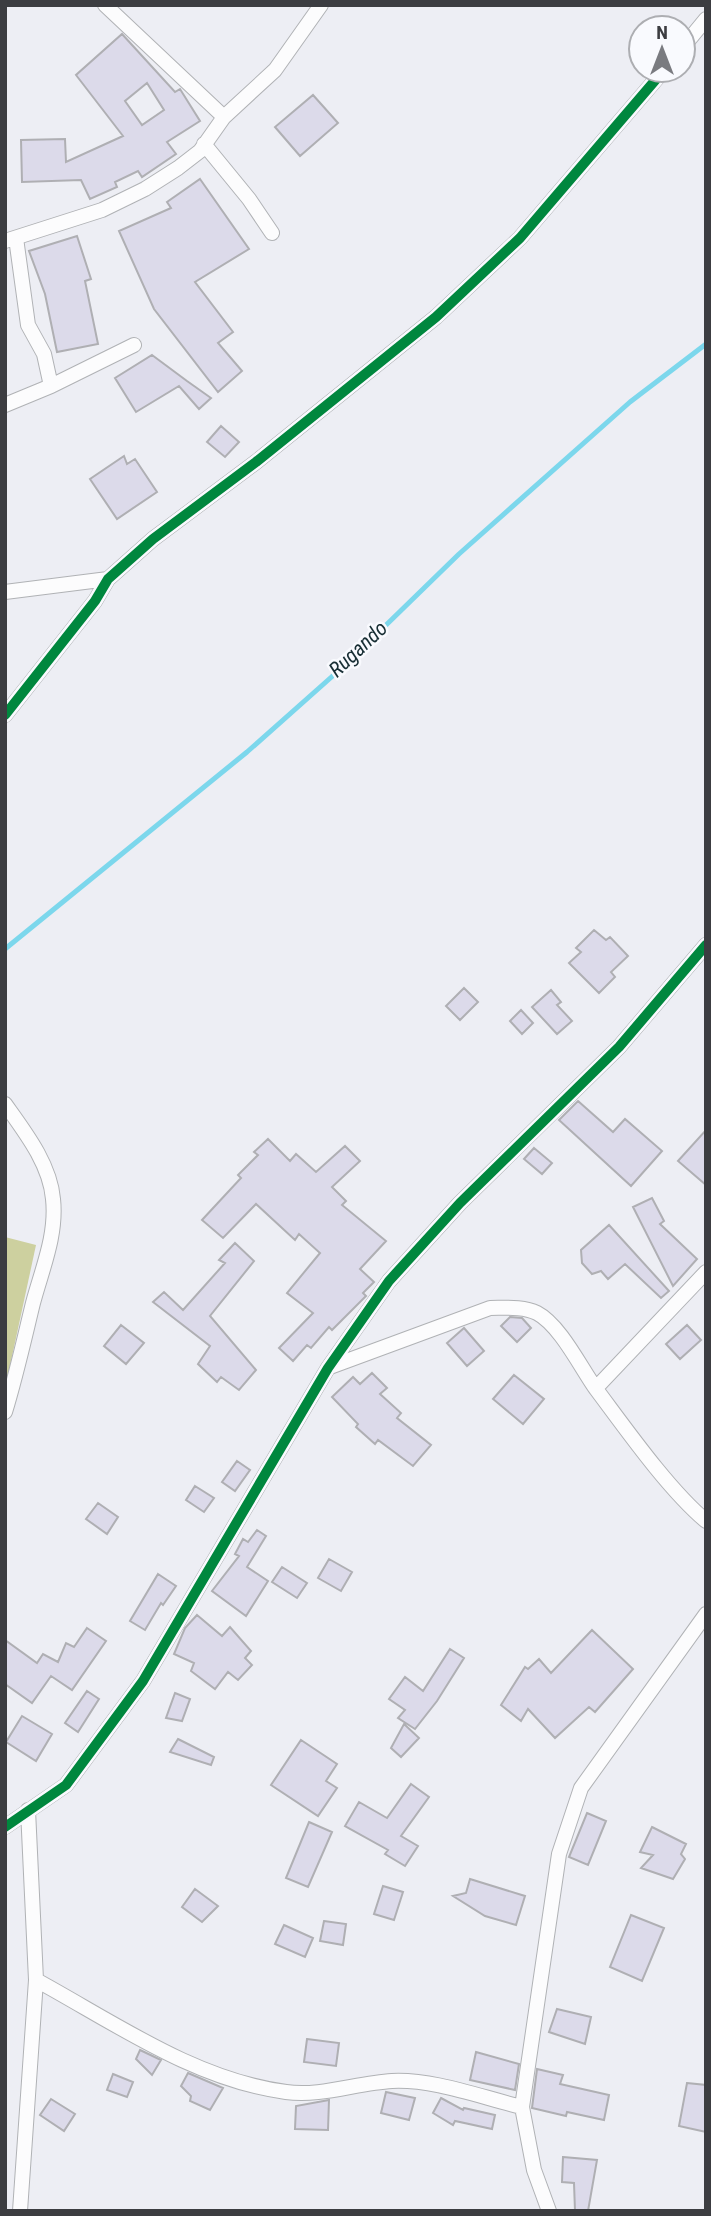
<svg xmlns="http://www.w3.org/2000/svg" width="711" height="2216" viewBox="0 0 711 2216" font-family="'Roboto Condensed',sans-serif">
	<style>
		.forest { fill: #cdd09f }
		.lines { fill: none; stroke-linecap: round; stroke-linejoin: round }
		.stream { stroke: #7cd7ec; stroke-width: 5 }
		.building { fill: #dcdaea; stroke: #afafb3; stroke-width: 2; fill-rule: evenodd }
		.minor-casing { stroke: #b0b2b5; stroke-width: 16 }
		.minor { stroke: #fcfcfd; stroke-width: 14 }
		.cycleway-casing { stroke: #f9fafe; stroke-width: 15 }
		.cycleway { stroke: #00873e; stroke-width: 10 }
		.labels { text-anchor: middle; stroke-width: 5; stroke-linejoin: round; paint-order: stroke }
		.water-label { font-size: 21px; font-style: italic; fill: #182e34; stroke: #f9fafe }
	</style>
	<rect width="100%" height="100%" fill="#edeef4"/>
	<path class="forest" d="M5,1237l31,8 -31,144z"/>
	<g class="lines">
		<path class="stream" d="M5,949l242,-197 98,-87 114,-111 171,-152 76,-58"/>
	</g>
	<path class="building" d="M122,34l53,58 5,-3 20,32 -33,21 9,12 -34,23 -4,-6 -23,11 2,5 -27,12 -9,-19 -59,2 -1,-42 44,-1 1,23 57,-26 -47,-61zM147,83l17,27 -22,15 -17,-24z
		M313,95l25,28 -38,33 -25,-29z
		M200,179l49,70 -54,33 38,50 -15,11 24,28 -24,21 -64,-83 -35,-78 52,-23 -4,-6z
		M77,236l14,43 -6,2 13,63 -41,8 -12,-58 -16,-43z
		M152,355l35,26 24,17 -12,11 -20,-23 -43,26 -21,-34z
		M221,426l18,16 -14,15 -18,-15z
		M124,456l3,8 8,-5 22,33 -40,27 -27,-40z
		M594,930l12,10 4,-3 18,19 -17,16 4,5 -16,16 -30,-30 12,-11 -5,-4z
		M464,988l14,14 -18,18 -14,-14z
		M551,990l10,12 -4,3 15,16 -15,13 -25,-27z
		M521,1010l12,13 -11,11 -12,-13z
		M578,1101l35,31 12,-13 37,32 -31,35 -72,-66z
		M706,1130v55l-28,-24z
		M268,1139l22,22 6,-7 20,18 29,-26 15,15 -28,26 14,14 -4,4 44,36 -26,28 14,13 -11,11 3,3 -34,34 -3,-3 -18,21 -4,-3 -14,16 -14,-13 34,-35 -26,-20 33,-40 -21,-19 -4,6 -39,-36 -33,34 -21,-18 39,-42 -3,-3 20,-20 -4,-3z
		M534,1148l18,15 -10,11 -18,-15z
		M652,1198l12,23 -4,3 37,35 -24,27 -40,-79z
		M609,1225l60,66 -8,7 -36,-34 -17,15 -7,-8 -9,3 -10,-11 -1,-13z
		M235,1243l19,18 -44,55 46,54 -17,20 -18,-13 -4,5 -19,-18 12,-18 -57,-44 11,-10 19,18 42,-47 -6,-3z
		M510,1317l12,1 9,10 -14,14 -16,-16z
		M121,1325l23,18 -18,21 -22,-18z
		M687,1325l14,15 -21,19 -14,-15z
		M464,1328l20,23 -17,15 -20,-23z
		M372,1373l15,15 -7,6 21,19 -4,5 34,27 -18,21 -35,-26 -3,4 -19,-17 2,-3 -26,-27 21,-20 7,7z
		M514,1375l30,24 -21,25 -30,-25z
		M237,1461l13,9 -15,21 -13,-9z
		M195,1486l19,12 -10,14 -18,-12z
		M98,1503l20,14 -11,17 -21,-15z
		M257,1530l9,6 -19,31 21,14 -22,35 -34,-25 27,-35 -4,-2 8,-15 5,3z
		M329,1559l23,13 -11,19 -23,-13z
		M282,1567l25,16 -10,15 -25,-16z
		M158,1574l18,12 -13,19 -2,-2 -16,27 -15,-9z
		M197,1615l25,21 8,-9 21,24 -6,7 7,7 -14,15 -10,-8 -13,17 -24,-18 3,-8 -20,-9 11,-26z
		M87,1628l19,13 -34,49 -21,-14 -19,27 -27,-19v-44l32,23 6,-9 15,8 8,-19 8,4z
		M592,1630l41,39 -38,43 -6,-5 -34,31 -27,-29 -7,12 -20,-16 24,-38 3,2 11,-10 12,14z
		M450,1649l14,9 -27,43 -22,28 -17,-11 7,-8 -16,-11 16,-22 18,14z
		M87,1691l12,8 -21,33 -13,-9z
		M175,1693l15,6 -8,22 -16,-3z
		M22,1716l30,18 -16,27 -30,-19z
		M404,1724l15,14 -18,19 -10,-9z
		M178,1739l36,18 -3,8 -41,-13z
		M301,1740l36,24 -11,17 11,7 -19,28 -47,-31z
		M411,1784l18,13 -28,39 17,10 -13,20 -20,-12 3,-4 -43,-24 14,-24 28,16z
		M587,1813l19,8 -18,44 -19,-8z
		M309,1822l23,10 -24,55 -22,-9z
		M652,1827l34,17 -5,10 4,5 -12,20 -32,-11 12,-13 -13,-3z
		M470,1879l55,17 -9,29 -31,-9 -32,-20 13,-3z
		M383,1886l20,6 -9,28 -20,-6z
		M195,1889l23,17 -16,16 -20,-15z
		M631,1915l33,13 -22,53 -32,-14z
		M324,1921l22,3 -3,21 -23,-4z
		M284,1925l29,13 -8,19 -30,-13z
		M557,2009l34,8 -6,27 -36,-12z
		M307,2039l32,4 -3,23 -32,-4z
		M140,2050l21,10 -9,15 -16,-16z
		M476,2052l43,12 -4,26 -45,-10z
		M537,2069l26,6 -3,9 49,11 -5,25 -37,-8 -1,4 -34,-8z
		M188,2073l35,15 -13,22 -20,-9 1,-5 -10,-10z
		M113,2074l20,8 -6,15 -20,-7z
		M687,2083l19,2v47l-27,-6z
		M386,2092l29,6 -6,22 -28,-7z
		M441,2098l22,12 1,-2 31,7 -3,14 -37,-8 -2,4 -20,-12z
		M51,2099l24,15 -11,17 -24,-16z
		M329,2100l-1,30 -33,-1 1,-23z
		M563,2157l34,3 -9,51h-13l-1,-28 -12,-1z"/>
	<g class="lines">
		<defs>
			<path id="minor" d="M105,5l119,112
				M683,47l23,-28
				M204,144l45,55 23,34
				M5,241l97,-31 43,-21 33,-21 22,-17 24,-34 51,-47 46,-65
				M51,386l83,-41
				M5,405l46,-19 -7,-32 -16,-29 -12,-87
				M5,592l103,-13
				M5,715l90,-114 13,-22 45,-40 103,-77 180,-145 84,-79 144,-168
				M5,1104c20,28 45,60 48,95 4,36 -11,70 -20,104 -9,37 -17,73 -28,109
				M330,1367l160,-59c15,0 33,-2 47,5 23,12 44,55 59,76 30,40 72,100 110,132
				M596,1388l110,-116
				M5,1827l61,-42 77,-104 185,-313 61,-87 71,-78 159,-156 87,-102
				M36,1980c79,43 159,100 250,112 34,5 71,-9 106,-11 42,-2 88,16 130,26
				M20,2211l16,-231 -8,-170
				M549,2211l-15,-41 -12,-63 37,-253 22,-66 125,-174"/>
		</defs>
		<use href="#minor" class="minor-casing"/>
		<use href="#minor" class="minor"/>
		<defs>
			<path id="cycleway" d="M5,715l90,-114 13,-22 45,-40 103,-77 180,-145 84,-79 144,-168
				M5,1827l61,-42 77,-104 185,-313 61,-87 71,-78 159,-156 87,-102"/>
		</defs>
		<use href="#cycleway" class="cycleway-casing"/>
		<use href="#cycleway" class="cycleway"/>
	</g>
	<g class="labels">
		<g class="water-label">
			<text transform="translate(358 649) rotate(-43)" y="7">Rugando</text>
		</g>
	</g>
	<rect width="711" height="2216" fill="none" stroke="#3c3d41" stroke-width="14"/>
	<g transform="translate(662 49)"><circle r="33" fill="#f9fafe" stroke="#adaeb2" stroke-width="2"/>
	<path d="M0-5L12 26L0 18L-12 26Z" fill="#7a7b80"/>
	<text y="-10" font-size="19" font-weight="bold" text-anchor="middle" fill="#3c3d41">N</text>
	</g>
</svg>
